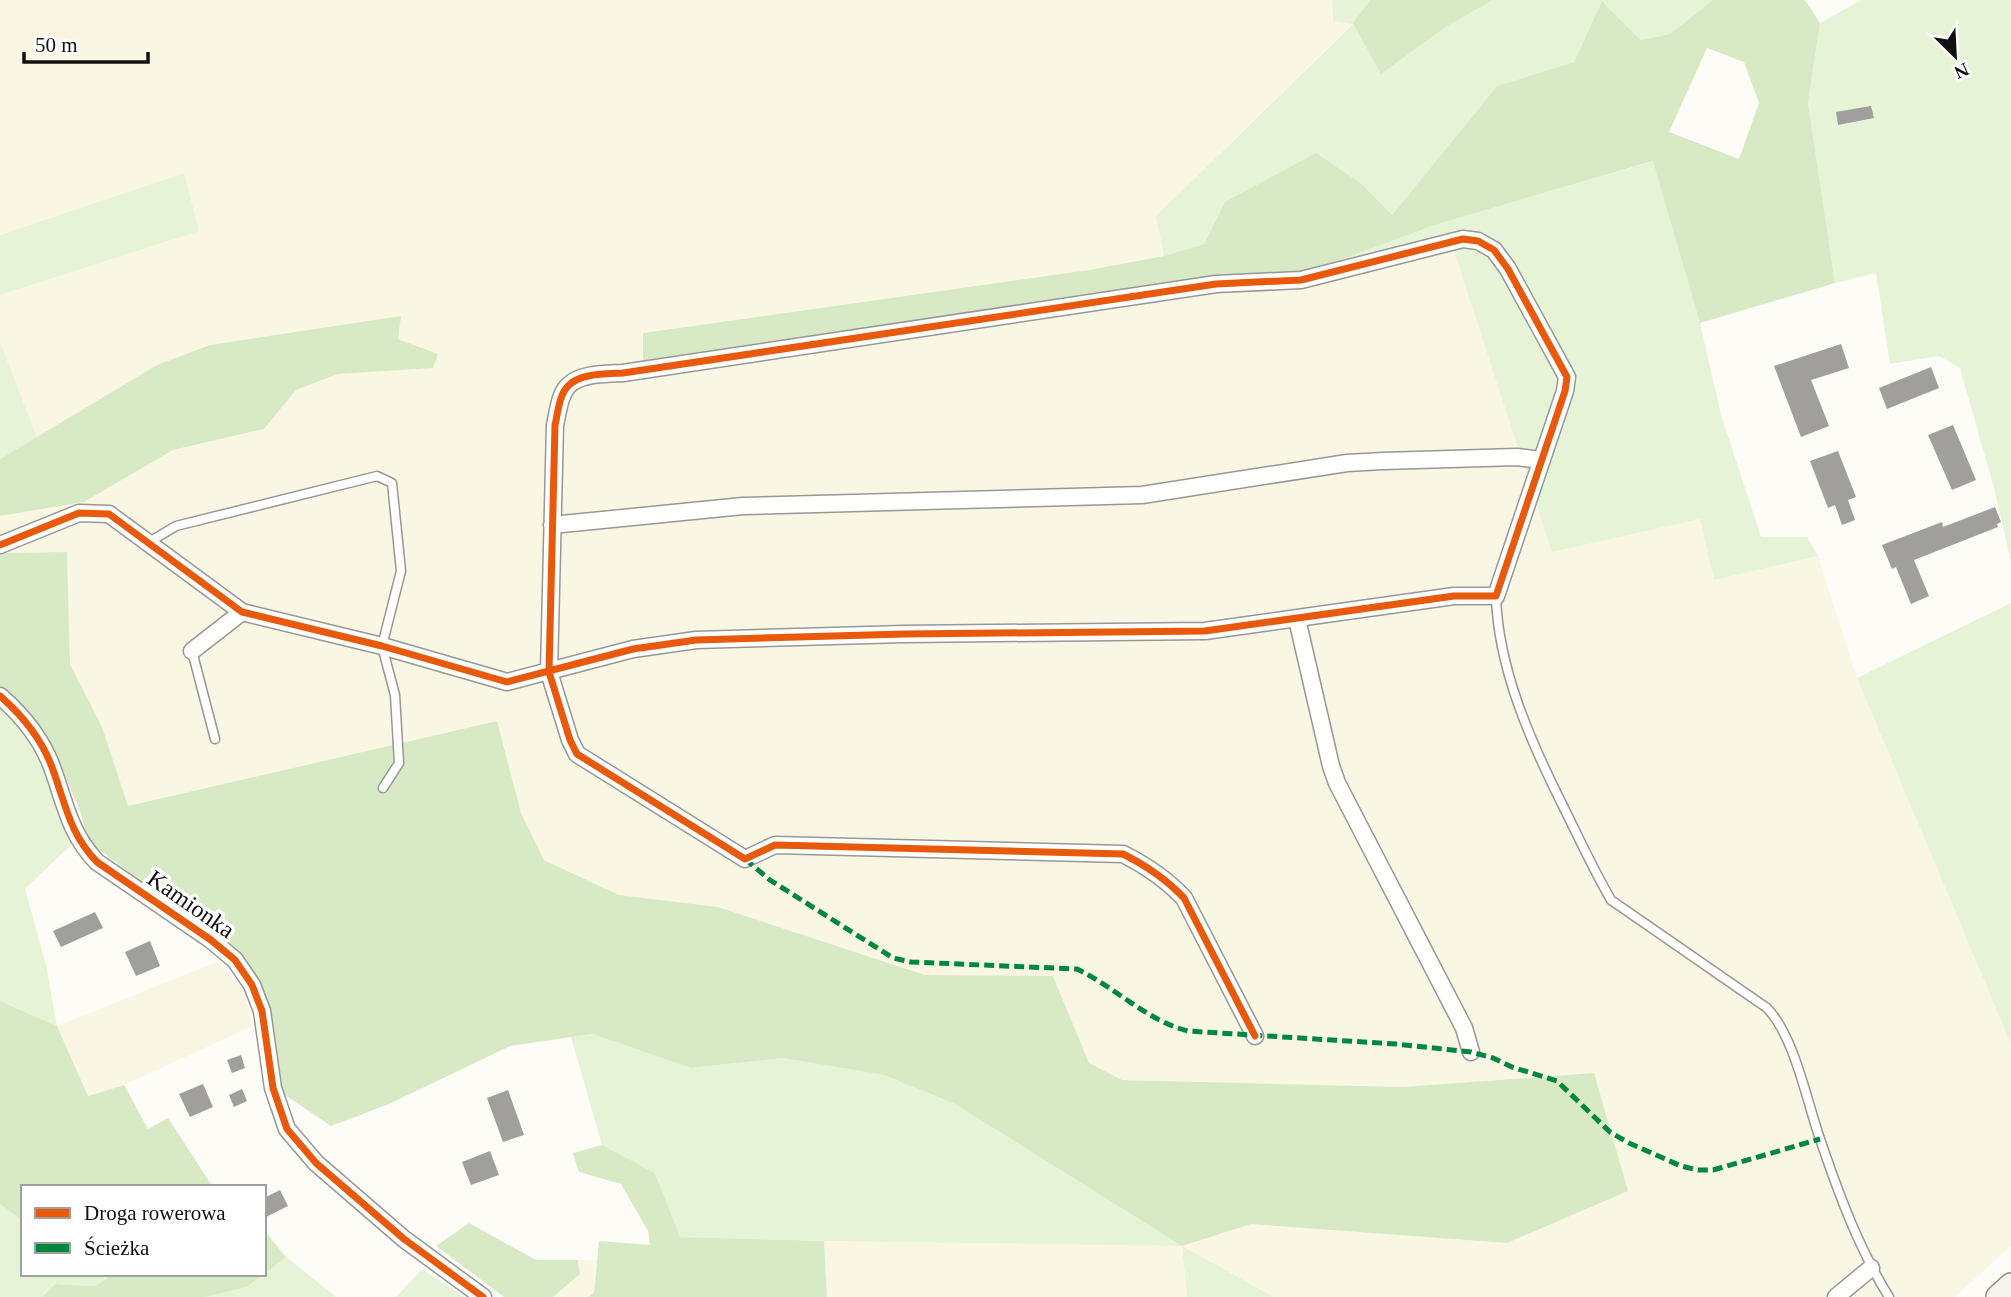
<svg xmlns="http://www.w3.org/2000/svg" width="2011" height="1297" viewBox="0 0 2011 1297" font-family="'Times New Roman',serif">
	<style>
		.farmland { fill: #f9f7e4 }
		.green { fill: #e7f3d7 }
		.forest { fill: #d8eac5; fill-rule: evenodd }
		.building { fill: #a19f9c }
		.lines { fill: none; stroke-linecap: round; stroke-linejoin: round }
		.lane-casing { stroke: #979795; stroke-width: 11 }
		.street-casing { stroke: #979795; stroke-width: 19 }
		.secondary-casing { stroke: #8e8d8b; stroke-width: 26 }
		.lane { stroke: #fffffe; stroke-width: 8 }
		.street { stroke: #fffffe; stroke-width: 16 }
		.secondary { stroke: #f6f4eb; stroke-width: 23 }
		.quiet { stroke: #00873e; stroke-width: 5; stroke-dasharray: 10 5; stroke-linecap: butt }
		.cycleway-casing { stroke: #fff; stroke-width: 11 }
		.cycleway { stroke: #e8590c; stroke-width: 7 }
		.labels { text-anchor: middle; stroke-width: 7; stroke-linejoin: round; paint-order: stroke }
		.street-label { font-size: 24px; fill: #111; stroke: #fff }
	</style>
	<rect width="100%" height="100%" fill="#fdfcf7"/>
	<path class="farmland" d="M0,0h1332l1,21 20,2 -197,193 8,40 -75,14 -446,63v35l811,-118 98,301 148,-32 14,61 104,-24 39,122 154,366v202l-56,51h-681l-92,-50 5,50h-360l-3,-56 358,5 68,-22 257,19 87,-170 -191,14 -281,-7 -33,-17 -36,-87 -128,-1 -207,-68 -99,-12 -75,-35 -23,-47 -24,-92 -369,85 -26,-79 -32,-63 -3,-112 -67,1v-37l84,-14 89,-52 91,-21 32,-39 42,-16 94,-6 -34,-29 2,-23 -243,49 -120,72 -37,-95v-47l198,-65 -15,-57 -183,62z
		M216,962l27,26 10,38 -129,59 -36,11 -31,-70z
		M578,1260h19l-4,32 -5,5h-35l27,-23z"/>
	<path class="green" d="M1332,0h38l-16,23 90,5 49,-28h220l-43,34 -29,6 -39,-39 -28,61 -77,24 -105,129 -29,-30 -138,17 -21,42 -40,12 -8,-40 197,-192 -20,-3z
		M1861,0h150v561l-17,-73 -34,-120 -21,-12 -49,8 -14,-91 -41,10 -27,-180 12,-80z
		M1654,161l46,162 21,92 40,122h46l11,19 -104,24 -14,-61 -148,33 -98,-301 -144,20 128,-47z
		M184,173l15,58 -199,64v-60z
		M0,342l37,95 -37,22z
		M2011,603v441l-154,-366z
		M0,702l36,42 37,99 -48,46 21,76 11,61 -57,-25z
		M592,1034l99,34 91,-10 102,17 71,29 227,142 92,51h-87l-5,-51 -358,-5 -145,-4 -24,-64 -53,-28 -31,-108z
		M0,1204l23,17v53h79l6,4 -13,8 -40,-2 -13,13h-42z
		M286,1257l50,40h-130l40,-10z
		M422,1269l43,28h-69z"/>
	<path class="forest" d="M1370,0h123l-49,28 -63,46 -28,-51z
		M1713,0h92l15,23 -12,80 27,180 -135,40 -47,-162 -215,63 -128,47 -667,98v-36l446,-63 75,-14 40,-12 21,-42 91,-49 47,32 29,30 105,-129 77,-24 28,-61 39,39 29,-6zM1707,48l37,14 15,41 -20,56 -70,-27z
		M401,316l-3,23 40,15 -5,14 -95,6 -42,16 -32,39 -91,21 -89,52 -84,14v-57l157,-94 53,-20z
		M67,552l3,112 32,63 26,79 369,-85 24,92 23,47 75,35 99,12 207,68 128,1 36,87 33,17 281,7 191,-14 34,118 -121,52 -256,-19 -69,22 -227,-142 -71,-29 -102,-17 -91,10 -99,-34 -82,12 -121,58 -58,22 -49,-33 -42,-136 -152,-116 -7,-28 -32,-74 -25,-32 -24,-20v-134z
		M0,1001l57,25 31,70 36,-11 24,44 20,-11 45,69h-190v34l-23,-17z
		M602,1145l53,28 25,64 144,4 3,56h-239l6,-5 5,-51 51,4 -2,-14 -27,-47 -42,-12 -6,-19z
		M469,1223l67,37h42l2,14 -27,23h-49l-68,-51z
		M264,1230l22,27 -22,17z
		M102,1274h161l-16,13 -41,10h-164l13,-13 40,2 13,-8z"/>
	<path class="building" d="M1871,106l3,12 -36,7 -2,-13z
		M1841,344l8,24 -38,12 18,46 -28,11 -27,-71z
		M1931,367l8,21 -52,21 -8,-21z
		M1953,425l23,55 -24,10 -24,-55z
		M1838,451l18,46 -8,3 7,20 -13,5 -7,-20 -7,3 -18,-47z
		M1995,507l6,15 -4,2 1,3 -84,33 15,36 -18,8 -15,-37 -4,2 -10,-24 60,-23 1,5z
		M95,912l8,16 -42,19 -8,-16z
		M150,941l10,25 -24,10 -11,-24z
		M241,1055l4,13 -13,5 -5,-13z
		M203,1084l10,23 -23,10 -11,-23z
		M242,1089l5,12 -13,6 -5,-12z
		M508,1090l16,45 -21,7 -16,-44z
		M490,1151l9,24 -28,10 -9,-23z
		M280,1190l8,16 -24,12v-20z"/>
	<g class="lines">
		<defs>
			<path id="lane" d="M149,542l27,-16 201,-50 15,7 9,88 -19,75 13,49 4,68 -16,25
				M1496,596c2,72 34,144 66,208 16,32 31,65 49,96l156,108c27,28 39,90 52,128 19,56 39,111 70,161
				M192,651l23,88"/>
			<path id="street" d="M552,525l191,-19 399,-11 205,-32 36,-2 134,-4 24,3
				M0,545l79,-32 30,1 133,98 140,34 125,36 126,-33 63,-9 208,-6 301,-3 249,-35h42l69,-205 2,-14 -59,-108 -14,-19 -16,-9 -15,-2 -162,41 -85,4 -593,89c-17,1 -43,0 -55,13 -9,9 -10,27 -13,39l-6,247 21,68 7,14 168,105 30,-14 348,9c22,11 44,26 61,44l71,138
				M1297,619l34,147 6,17 127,245 7,24
				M192,651l50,-39
				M0,696c23,20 43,45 53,74 13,36 17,64 44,92l114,78 24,20 17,25 10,26 11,77 14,41 29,34 88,76 79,58
				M1836,1297l35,-29"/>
			<path id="secondary" d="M1998,1297l13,-12"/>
		</defs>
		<use href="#lane" class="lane-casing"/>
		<use href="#street" class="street-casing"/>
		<use href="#secondary" class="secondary-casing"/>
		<use href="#lane" class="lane"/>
		<use href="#street" class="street"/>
		<use href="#secondary" class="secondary"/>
		<path class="quiet" d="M745,859l25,21 123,78 18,4 166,7c38,18 70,52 111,62l208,13 75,8 22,6 19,9 45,14 53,51 19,11 52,23 17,4h15l107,-31"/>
		<defs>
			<path id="cycleway" d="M0,545l79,-32 30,1 133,98 140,34 125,36 126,-33 63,-9 208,-6 301,-3 249,-35h42l69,-205 2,-14 -59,-108 -14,-19 -16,-9 -15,-2 -162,41 -85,4 -593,89c-17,1 -43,0 -55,13 -9,9 -10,27 -13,39l-6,247 21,68 7,14 168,105 30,-14 348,9c22,11 44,26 61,44l71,138
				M0,696c23,20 43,45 53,74 13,36 17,64 44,92l114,78 24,20 17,25 10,26 11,77 14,41 29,34 88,76 79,58"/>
		</defs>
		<use href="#cycleway" class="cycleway-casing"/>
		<use href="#cycleway" class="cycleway"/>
	</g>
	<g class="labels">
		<g class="street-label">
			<text transform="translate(191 904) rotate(35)" y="8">Kamionka</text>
		</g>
	</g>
	<rect x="21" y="1185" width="245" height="91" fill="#ffffff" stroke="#a0a0a0" stroke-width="2"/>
	<rect x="35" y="1208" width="35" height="10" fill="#e8590c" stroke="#a0a0a0" stroke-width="2"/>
	<text x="84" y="1220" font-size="21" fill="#111111">Droga rowerowa</text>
	<rect x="35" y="1243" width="35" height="10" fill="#00873e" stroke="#a0a0a0" stroke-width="2"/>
	<text x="84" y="1255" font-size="21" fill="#111111">Ścieżka</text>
	<g transform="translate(1955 56) rotate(156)" stroke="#ffffff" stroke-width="5" paint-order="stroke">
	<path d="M0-5L12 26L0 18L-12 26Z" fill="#111111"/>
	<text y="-10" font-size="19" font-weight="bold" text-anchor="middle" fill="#111111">N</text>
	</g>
	<path d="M24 52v10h124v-10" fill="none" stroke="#111111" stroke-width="3.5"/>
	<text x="35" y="52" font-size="21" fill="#111111" stroke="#ffffff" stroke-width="5" paint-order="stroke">50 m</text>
</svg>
